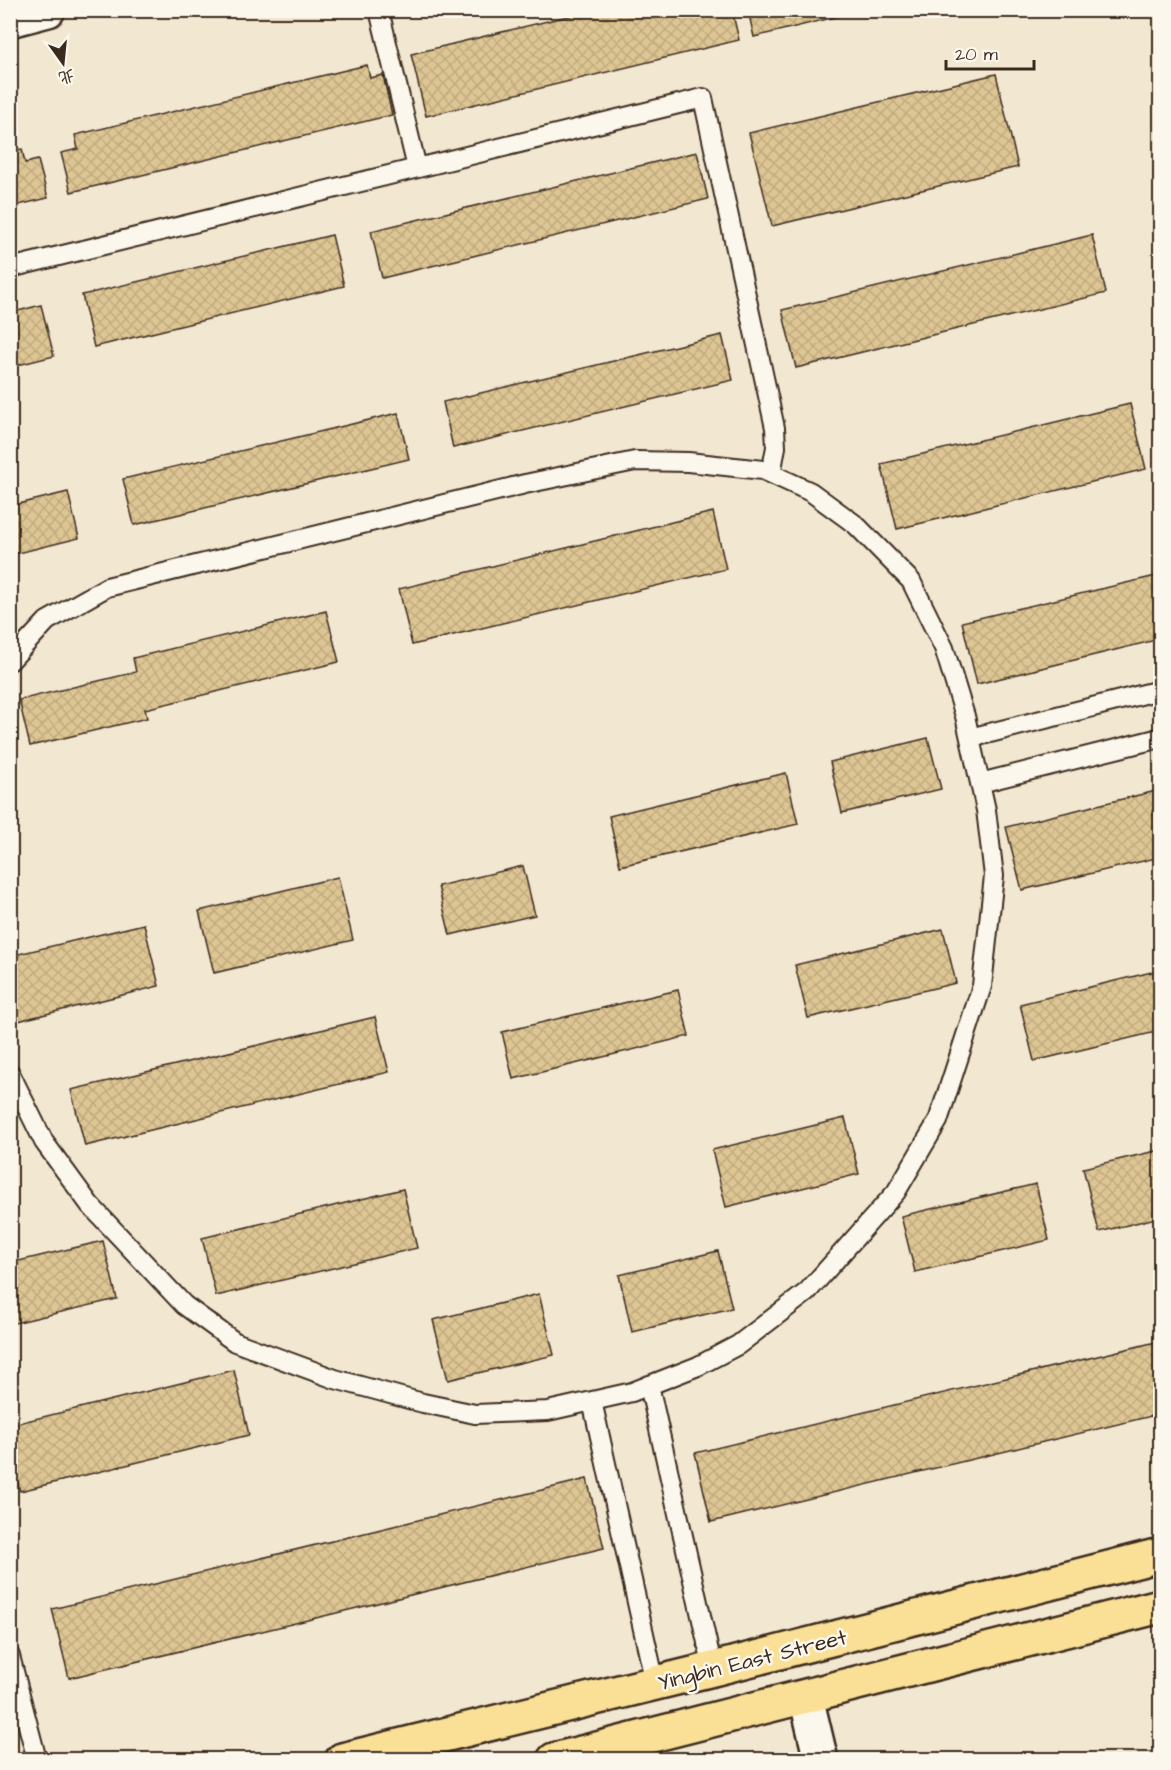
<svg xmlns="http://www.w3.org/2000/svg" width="1171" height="1770" viewBox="0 0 1171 1770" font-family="'Architects Daughter','LXGW WenKai TC',sans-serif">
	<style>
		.building { fill: url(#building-cross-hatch); stroke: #3b2a1e; stroke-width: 1.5 }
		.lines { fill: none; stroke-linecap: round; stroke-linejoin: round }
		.lane-casing { stroke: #3b2a1e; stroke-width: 22 }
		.street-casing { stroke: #3b2a1e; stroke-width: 38 }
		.secondary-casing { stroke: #3b2a1e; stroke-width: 38 }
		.primary-casing { stroke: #3b2a1e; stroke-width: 38 }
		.lane { stroke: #fbf7ec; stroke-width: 18 }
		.street { stroke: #fbf7ec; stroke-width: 33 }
		.secondary { stroke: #fbf7ec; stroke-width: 33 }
		.primary { stroke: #fadf96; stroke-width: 33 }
		.labels { text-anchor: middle; stroke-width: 5; stroke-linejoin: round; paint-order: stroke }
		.street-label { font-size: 22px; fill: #3b2a1e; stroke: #fbf7ec }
	</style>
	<defs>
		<pattern id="building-cross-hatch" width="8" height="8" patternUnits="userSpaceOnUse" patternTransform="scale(1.5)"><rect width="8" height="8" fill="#dec694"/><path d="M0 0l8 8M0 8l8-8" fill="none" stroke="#bfaa7f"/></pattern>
	</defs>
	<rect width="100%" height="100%" fill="#f2e8d2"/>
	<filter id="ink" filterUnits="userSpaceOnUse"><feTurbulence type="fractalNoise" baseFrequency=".0167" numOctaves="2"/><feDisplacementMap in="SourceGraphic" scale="12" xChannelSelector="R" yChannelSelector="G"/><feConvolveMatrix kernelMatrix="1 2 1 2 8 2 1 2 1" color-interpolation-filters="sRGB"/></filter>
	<g filter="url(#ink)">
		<path class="building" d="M593,10h139l7,30 -313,76 -15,-62z
			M748,10h116l-110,27z
			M367,65l3,13 13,-3 9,40 -321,77 -10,-39 17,-4 -3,-14z
			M996,74l22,93 -246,59 -23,-93z
			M22,149l3,14 13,-3 10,38 -38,9v-56z
			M697,152l11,47 -326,79 -11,-47z
			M332,235l12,51 -250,61 -12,-52z
			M1092,235l14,58 -310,75 -14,-58z
			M41,305l13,51 -44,11v-54z
			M722,335l11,45 -280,68 -10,-46z
			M1130,404l16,65 -249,60 -16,-65z
			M398,413l11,46 -275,66 -11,-46z
			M68,492l11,46 -69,17v-49z
			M713,512l13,57 -314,76 -13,-56z
			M1160,575v64l-183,45 -15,-62z
			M326,611l13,51 -194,47 2,9 -117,28 -11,-46 117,-28 -3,-14z
			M928,738l13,51 -99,24 -12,-51z
			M786,773l12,51 -178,42 -11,-50z
			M1160,790v67l-138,33 -16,-63z
			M523,866l12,49 -85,20 -12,-49z
			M338,877l15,63 -139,33 -15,-62z
			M144,924l15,62 -141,35 -8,-29v-36z
			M943,929l13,54 -148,35 -13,-53z
			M1160,970v61l-126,30 -14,-57z
			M678,990l11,46 -176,43 -11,-47z
			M375,1017l14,55 -304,74 -14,-56z
			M845,1118l14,56 -133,33 -14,-57z
			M1160,1150v67l-61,15 -16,-64z
			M1036,1184l13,56 -134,32 -14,-56z
			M403,1189l14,59 -201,48 -14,-58z
			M103,1241l14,58 -107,25v-61z
			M718,1251l14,57 -100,24 -13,-57z
			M539,1294l15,61 -106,25 -15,-60z
			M1160,1341v73l-449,108 -16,-69z
			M234,1370l15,65 -229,56 -10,-38v-28z
			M587,1479l17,69 -535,130 -17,-69z"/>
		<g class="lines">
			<defs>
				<path id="lane" d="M379,10l38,158
					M10,268l693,-170 72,330 1,19 -5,27
					M10,661l37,-40 60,-34 418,-103 110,-23 53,1 75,8 48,22 45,33 55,56 33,67 21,68 21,94 8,66 -12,110 -44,135 -42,71 -89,100 -69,53 -40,21 -66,26 -84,19 -73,3 -52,-11 -88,-24 -100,-37 -51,-37 -94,-100 -46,-63 -34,-69
					M970,738l190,-48
					M980,783l180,-45
					M649,1385l64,284
					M592,1401l63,282
					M10,1656l27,104"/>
				<path id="street" d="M806,1697l15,63"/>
				<path id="secondary" d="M10,20l38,-10"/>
				<path id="primary" d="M342,1760l371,-91 447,-114
					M554,1760l606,-154"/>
			</defs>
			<use href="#lane" class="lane-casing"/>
			<use href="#street" class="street-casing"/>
			<use href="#secondary" class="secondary-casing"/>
			<use href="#primary" class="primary-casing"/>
			<use href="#lane" class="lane"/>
			<use href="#street" class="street"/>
			<use href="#secondary" class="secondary"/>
			<use href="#primary" class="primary"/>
		</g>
	</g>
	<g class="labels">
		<g class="street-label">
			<text transform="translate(752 1659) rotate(-14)" y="8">Yingbin East Street</text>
		</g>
	</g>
	<rect width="1171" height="1770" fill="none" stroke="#fbf7ec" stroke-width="36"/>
	<rect x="18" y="18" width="1135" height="1734" fill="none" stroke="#3b2a1e" stroke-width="2" filter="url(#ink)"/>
	<g transform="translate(63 63) rotate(165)" stroke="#fbf7ec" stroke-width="4.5" paint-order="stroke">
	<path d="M0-4.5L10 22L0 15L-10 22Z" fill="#3b2a1e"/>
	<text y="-9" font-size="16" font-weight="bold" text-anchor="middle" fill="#3b2a1e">北</text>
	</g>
	<path d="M946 60v9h88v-9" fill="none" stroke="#3b2a1e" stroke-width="3"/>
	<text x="955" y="60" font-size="18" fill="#3b2a1e" stroke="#fbf7ec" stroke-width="4.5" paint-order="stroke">20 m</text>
</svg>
